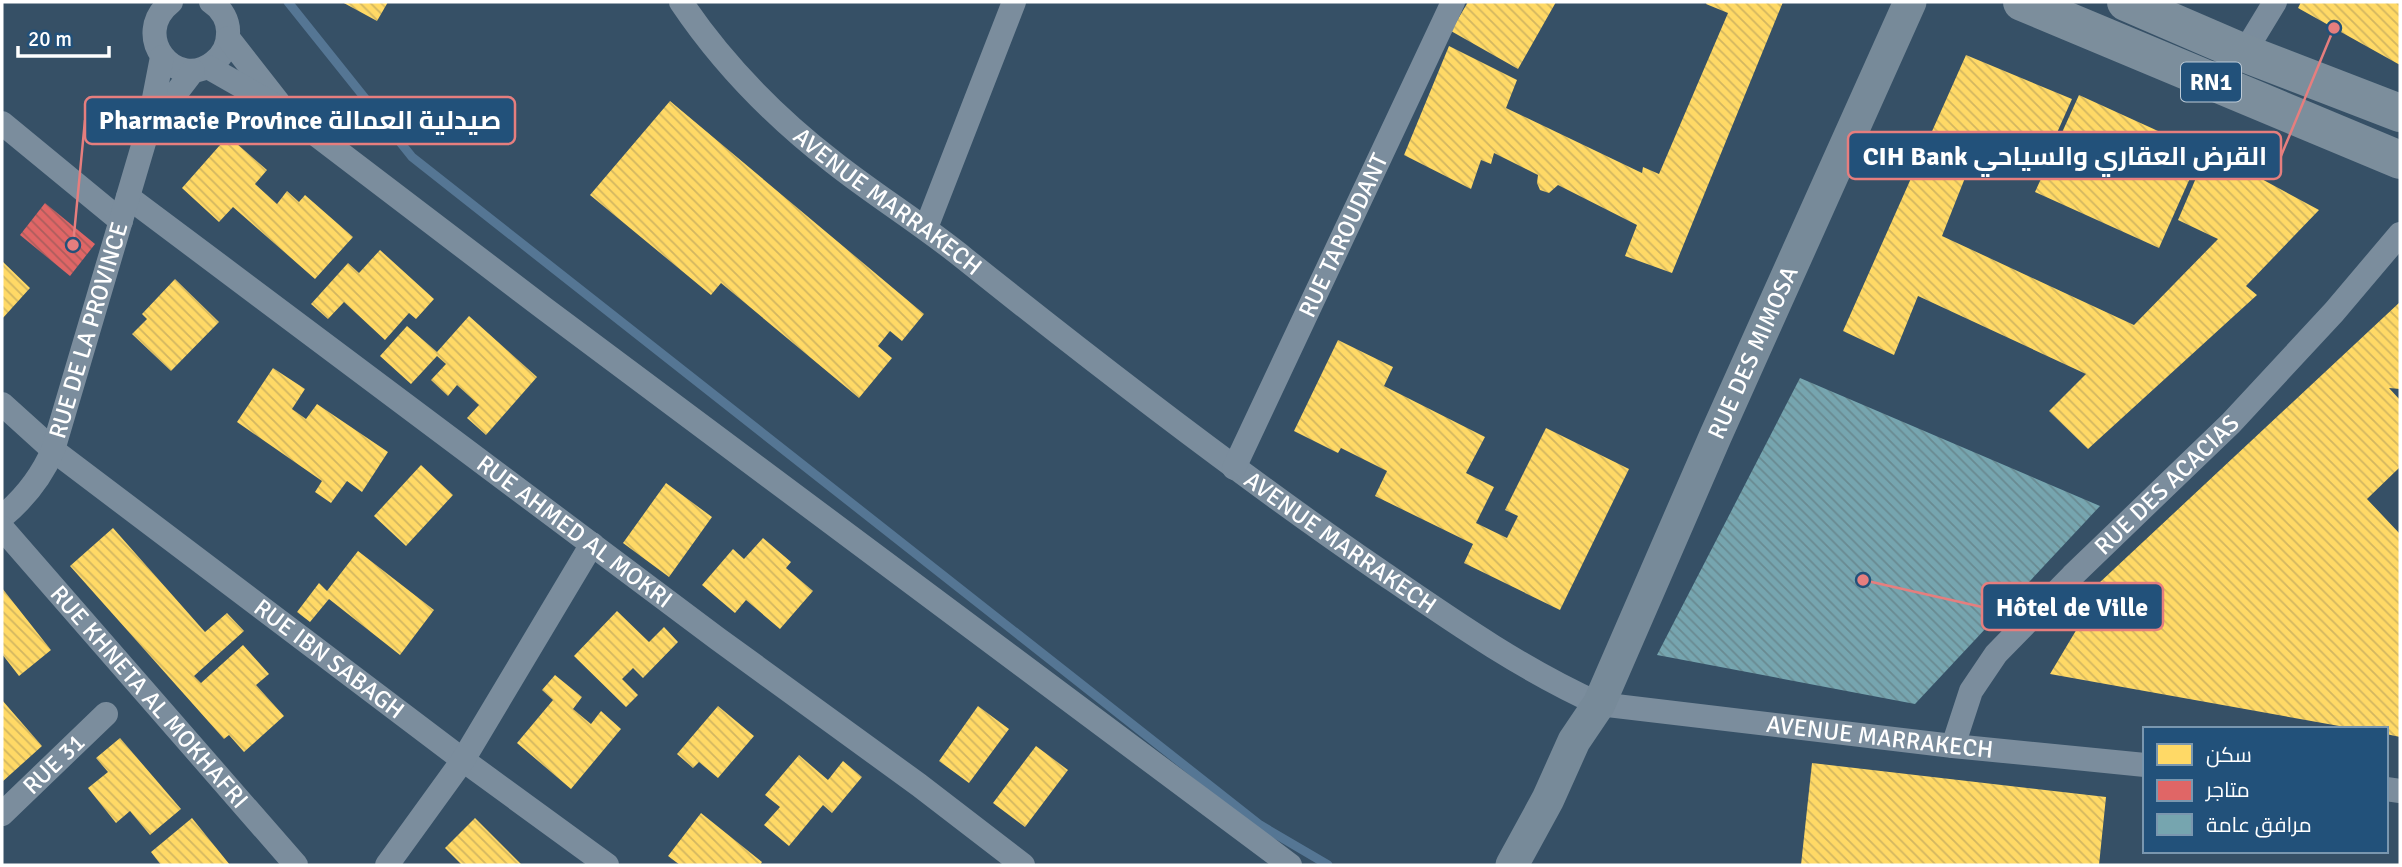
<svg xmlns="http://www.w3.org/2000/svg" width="2402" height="867" viewBox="0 0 2402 867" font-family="Signika,Cairo,sans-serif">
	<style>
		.homes { fill: url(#homes-back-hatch) }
		.shops { fill: url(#shops-back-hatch) }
		.public { fill: url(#public-back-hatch) }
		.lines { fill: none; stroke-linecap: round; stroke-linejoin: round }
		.stream { stroke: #557694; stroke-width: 9 }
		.minor { stroke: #7b8d9d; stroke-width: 24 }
		.secondary { stroke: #778a99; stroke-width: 33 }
		.trunk { stroke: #7c8e9c; stroke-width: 38 }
		.labels { text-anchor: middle; stroke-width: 7; stroke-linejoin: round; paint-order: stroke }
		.shield { fill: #22517a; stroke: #bdcbd7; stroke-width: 2 }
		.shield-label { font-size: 23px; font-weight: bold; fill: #fff }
		.street-label { font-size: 24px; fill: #fff; stroke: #22517a }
		.leader { fill: none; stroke: #e67e7e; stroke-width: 2.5 }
		.callout-dot { fill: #e67e7e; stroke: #22517a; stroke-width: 2.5 }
		.callout { fill: #22517a; stroke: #e67e7e; stroke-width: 2.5 }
		.callout-label { font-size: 26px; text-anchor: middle; font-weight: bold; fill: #fff }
	</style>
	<defs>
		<pattern id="homes-back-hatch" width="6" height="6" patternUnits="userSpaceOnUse" patternTransform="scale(1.75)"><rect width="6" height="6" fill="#ffd966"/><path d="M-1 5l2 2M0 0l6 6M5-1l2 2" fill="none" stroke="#d2b660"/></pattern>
		<pattern id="shops-back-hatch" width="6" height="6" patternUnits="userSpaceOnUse" patternTransform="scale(1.75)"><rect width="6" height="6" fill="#e06666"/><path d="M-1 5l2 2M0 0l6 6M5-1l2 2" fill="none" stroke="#ac5d5d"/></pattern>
		<pattern id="public-back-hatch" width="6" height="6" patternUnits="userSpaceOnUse" patternTransform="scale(1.75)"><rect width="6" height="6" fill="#76a5af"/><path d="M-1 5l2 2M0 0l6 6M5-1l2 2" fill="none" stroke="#698a91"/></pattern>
	</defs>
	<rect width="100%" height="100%" fill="#365066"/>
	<path class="homes" d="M342,2h46l-11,19z
		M1468,2h88l-38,67 -67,-38z
		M1707,2h76l-111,271 -47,-17 12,-31 -79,-40 -9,8 -9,-3 -3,-7 1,-8 -44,-22 -3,11 -10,-4 -10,29 -67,-34 45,-109 68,34 -11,28 136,65 1,-6 16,7 69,-161 -22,-9z
		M2301,2h99v63l-102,-57z
		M1966,55l106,44 -28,63 -62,-27 -40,101 192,89 84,-86 -40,-19 30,-70 111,60 -73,76 11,9 -169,154 -39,-38 37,-37 -168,-78 -24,59 -51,-24z
		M2079,95l123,56 -43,97 -124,-56z
		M670,101l254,213 -22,27 -12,-10 -12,15 14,12 -33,40 -138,-115 -10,12 -121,-100z
		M228,136l39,34 -12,14 22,20 10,-13 12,11 6,-7 48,42 -38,42 -82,-72 -14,15 -37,-34z
		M380,250l54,49 -18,20 -7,-6 -24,27 -41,-38 -16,17 -17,-15 37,-41 11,10z
		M2,261l28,27 -28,31z
		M175,279l44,43 -48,49 -39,-37 15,-15 -5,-5z
		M2400,302v87l-11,-1 11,12v67l-33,32 33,35v203l-14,-3v-5h-30l-306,-55 46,-77 2,-13z
		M469,316l68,61 -51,58 -19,-17 12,-13 -22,-20 -9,11 -17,-16 15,-16 -9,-8 -26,28 -31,-28 27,-30 30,26z
		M1338,340l55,27 -9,19 101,51 -19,36 28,14 -18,36 31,15 11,-22 -13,-6 41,-82 83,41 -69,141 -96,-47 9,-19 -98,-48 12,-25 -46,-23 -3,5 -44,-22z
		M273,368l32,21 -13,20 14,10 11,-15 71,48 -26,40 -15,-11 -16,22 -16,-11 7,-11 -85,-59z
		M421,465l32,30 -47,51 -32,-30z
		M666,483l46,34 -43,60 -46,-34z
		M113,528l92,104 22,-19 17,18 -50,45 7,7 42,-38 26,29 -13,11 28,31 -40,36 -15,-17 -5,4 -154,-173z
		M763,538l28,24 -5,6 27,23 -33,38 -34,-29 -11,13 -33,-28 31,-36 11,10z
		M358,551l76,59 -34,45 -71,-56 -19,23 -13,-10 22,-29 8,8z
		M2,588l49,62 -32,26 -17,-22z
		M617,611l32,31 15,-15 14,15 -35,36 -10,-10 -11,11 16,16 -12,12 -52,-51z
		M555,675l27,22 -9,12 18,15 10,-13 20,18 -50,60 -54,-46 36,-43 -11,-10z
		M2,700l40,46 -40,36z
		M718,706l36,30 -36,42 -19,-16 -6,6 -16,-14z
		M978,706l31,23 -40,54 -30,-22z
		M120,738l61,71 -31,26 -20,-24 -14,12 -28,-35 20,-16 -12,-14z
		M1036,746l32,24 -43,57 -32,-24z
		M799,755l29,25 15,-19 19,16 -30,36 -9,-8 -34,41 -25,-21 16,-18 -15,-12z
		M1812,763l294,34 -7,68h-298z
		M701,813l61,49 -2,3h-80l-12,-9z
		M192,818l38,47h-69l-10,-13z
		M475,818l47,47h-60l-17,-17z"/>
	<path class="shops" d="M45,203l50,41 -25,32 -50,-41z"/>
	<path class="public" d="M1800,378l300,128 -185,198 -258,-49z"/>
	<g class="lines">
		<path class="stream" d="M288,2l124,155 848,668 68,40"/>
		<g class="minor">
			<path d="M171,2c-42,33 5,91 43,60 9,-7 14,-17 14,-28 1,-13 -6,-25 -17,-32"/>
			<path id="s1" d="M681,2c41,61 94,115 152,160 43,34 89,62 132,97 135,108 272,214 415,312 70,48 141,98 219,133l354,42 192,19"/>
			<path d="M228,38l50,64"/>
			<path d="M2244,53l31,-51"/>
			<path d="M208,67l77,44 260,198 745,556"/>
			<path d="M2,123l119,98"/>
			<path d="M151,126l42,-55"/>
			<path id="s2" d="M128,197l590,442 201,146 104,80"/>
			<path d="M926,228l88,-226"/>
			<path id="s3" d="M2,404l51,46 410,310 144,105"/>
			<path id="s4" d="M1234,468l219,-466"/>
			<path id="s5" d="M2,517c23,-19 39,-39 51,-67l95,-321 14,-72"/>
			<path id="s6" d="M2,528l294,337"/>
			<path id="s7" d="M1953,746l18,-55 25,-37 76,-78 159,-153 103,-111 66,-78"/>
			<path d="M2386,789l14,2"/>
			<path id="s8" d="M2,814l104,-100"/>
			<path d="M387,865l76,-105 129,-216"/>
		</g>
		<path class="secondary" id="s9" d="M1512,865l36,-66 26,-58 25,-37 116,-267 195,-435"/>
		<path class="trunk" d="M2022,2l378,158
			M2126,2l118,51 156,60"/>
	</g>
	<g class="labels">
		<rect class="shield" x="2181" y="62.5" width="60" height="39" rx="5"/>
		<g class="shield-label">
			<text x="2211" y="90">RN1</text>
		</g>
		<g class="street-label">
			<text dy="8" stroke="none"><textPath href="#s1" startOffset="289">AVENUE MARRAKECH</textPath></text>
			<text dy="8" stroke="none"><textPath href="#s4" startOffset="257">RUE TAROUDANT</textPath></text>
			<text dy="8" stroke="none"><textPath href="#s5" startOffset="210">RUE DE LA PROVINCE</textPath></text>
			<text dy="8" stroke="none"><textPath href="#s9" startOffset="567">RUE DES MIMOSA</textPath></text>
			<text dy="8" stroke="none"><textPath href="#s7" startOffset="343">RUE DES ACACIAS</textPath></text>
			<text dy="8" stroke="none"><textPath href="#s2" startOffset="558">RUE AHMED AL MOKRI</textPath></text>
			<text dy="8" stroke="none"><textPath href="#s1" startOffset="856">AVENUE MARRAKECH</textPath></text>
			<text dy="8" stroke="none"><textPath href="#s3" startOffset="415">RUE IBN SABAGH</textPath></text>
			<text dy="8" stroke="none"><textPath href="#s6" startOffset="224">RUE KHNETA AL MOKHAFRI</textPath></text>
			<text dy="8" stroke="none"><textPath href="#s1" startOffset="1444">AVENUE MARRAKECH</textPath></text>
			<text dy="8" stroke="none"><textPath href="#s8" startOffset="72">RUE 31</textPath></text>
		</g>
	</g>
	<path class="leader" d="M73 245L85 120M2334 28L2281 156M1863 580L1982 607"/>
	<g class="callout-dot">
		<circle cx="73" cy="245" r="7"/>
		<circle cx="2334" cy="28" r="7"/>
		<circle cx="1863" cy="580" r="7"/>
	</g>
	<g class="callout">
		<rect x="85" y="97" width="430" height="47" rx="7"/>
		<rect x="1848" y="132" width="433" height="47" rx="7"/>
		<rect x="1982" y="583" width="181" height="47" rx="7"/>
	</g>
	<g class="callout-label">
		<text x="300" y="129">Pharmacie Province صيدلية العمالة</text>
		<text x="2065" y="165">CIH Bank القرض العقاري والسياحي</text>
		<text x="2072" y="616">Hôtel de Ville</text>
	</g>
	<rect width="2402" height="867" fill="none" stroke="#ffffff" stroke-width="7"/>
	<rect x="2143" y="727" width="245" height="126" fill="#22517a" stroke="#7a97af" stroke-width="2"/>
	<rect x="2157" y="744" width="35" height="21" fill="#ffd966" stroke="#7a97af" stroke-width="2"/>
	<text x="2206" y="762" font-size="21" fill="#ffffff">سكن</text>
	<rect x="2157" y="780" width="35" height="21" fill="#e06666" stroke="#7a97af" stroke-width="2"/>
	<text x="2206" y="797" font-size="21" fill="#ffffff">متاجر</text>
	<rect x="2157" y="814" width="35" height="21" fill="#76a5af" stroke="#7a97af" stroke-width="2"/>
	<text x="2206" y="832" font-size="21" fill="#ffffff">مرافق عامة</text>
	<path d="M18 46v10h91v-10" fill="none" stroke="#ffffff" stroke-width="3.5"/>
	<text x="28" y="46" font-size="21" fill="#ffffff" stroke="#22517a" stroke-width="5" paint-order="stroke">20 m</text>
</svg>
